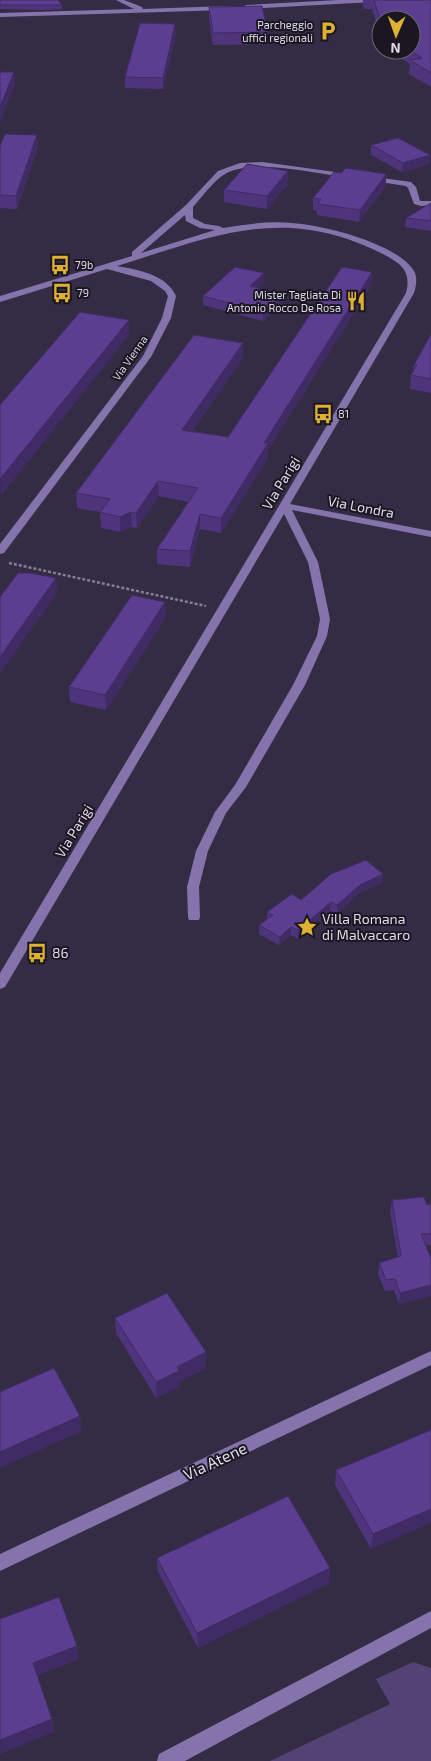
<svg xmlns="http://www.w3.org/2000/svg" width="431" height="1761" viewBox="0 0 431 1761" font-family="'Exo 2',sans-serif">
	<style>
		.green { fill: #534375 }
		.lines { fill: none; stroke-linecap: round; stroke-linejoin: round }
		.path { stroke: #867f94; stroke-width: 2.5; stroke-dasharray: 3 2; stroke-linecap: butt }
		.minor { fill: #8474ab; fill-rule: evenodd }
		.wall { fill: #4e357b }
		.shaded-wall { fill: #402b64 }
		.building { fill: #5b3e8f; stroke: #402b64 }
		.labels { text-anchor: middle; stroke-width: 4; stroke-linejoin: round; paint-order: stroke }
		.far-poi-label { font-size: 11px; fill: #dfdbeb; stroke: #1a1722; text-anchor: start }
		.far-street-label { font-size: 11px; fill: #dfdbeb; stroke: #1a1722 }
		.street-label { font-size: 14px; fill: #dfdbeb; stroke: #1a1722 }
		.poi-label { font-size: 14px; fill: #dfdbeb; stroke: #1a1722; text-anchor: start }
		.near-street-label { font-size: 16px; fill: #dfdbeb; stroke: #1a1722 }
	</style>
	<rect width="100%" height="100%" fill="#342c45"/>
	<path class="green" d="M413,1662l18,6v93h-161l120,-57 -14,-25z"/>
	<g class="lines">
		<path class="path" d="M9,563l197,43"/>
		<path class="minor" d="M116,0h8l18,7 1,2 83,-3 3,2 -3,2 -226,7v-4l134,-4z
			M338,0h38l-3,2 -127,7 -3,-2 3,-2z
			M262,162l88,12 4,2 -4,2c-32,-4 -97,-20 -125,-4 -12,7 -23,23 -32,33v11l12,6 14,2 4,2c23,-4 46,-7 69,-5 30,2 105,20 122,48 4,7 2,15 0,22l-124,211 141,27v6l-139,-27 26,52 12,57 -3,17 -22,49 -59,102 -20,26 -18,38 -9,36 1,30 -1,3h-10l-1,-3 -1,-30 9,-36 19,-39 20,-27 58,-100 24,-49 3,-17 -12,-57 -24,-48 -279,473 -5,2v-16l406,-680c6,-23 -6,-30 -25,-40 -98,-49 -168,-17 -264,13 21,4 49,8 59,30l-5,22 -20,39 -147,196 -4,1v-10l143,-188 19,-38 6,-22 -3,-5 -14,-10 -44,-12 -107,33v-6l132,-40v-4l54,-47 32,-34 22,-8zM185,215l1,6 14,7 15,2 -74,23z
			M367,176l44,6 5,5 4,14h11v4l-10,1 -7,-2 -6,-16 -2,-2 -39,-6z
			M431,1351v14l-431,206v-17z
			M431,1611v17l-246,133h-28l2,-7z"/>
	</g>
	<path class="wall" d="M0,0l62,5v4l-19,1 -43,-1z
		M363,0h68v87l-22,-13 1,-10 -22,-14h23l-30,-30v18l-9,-29h-8l-1,-4z
		M209,7l59,25 -1,12 -54,1 -4,-26z
		M176,34l-13,55 -38,-1v-11z
		M371,145l59,10 -1,9 -27,8 -31,-17z
		M0,146l38,1 -21,62 -17,-1z
		M288,171v13l-21,25 -43,-7v-12z
		M341,173l45,1v12l-27,36 -42,-7v-4l-4,-1v-12z
		M431,203v28l-26,-4 1,-9z
		M372,272l-1,14 -103,164v8l-47,75 -21,-4 -10,38 -33,-3v-15l31,-47 -29,-6 -22,32 -5,-1 -12,5 -19,-4 -1,-16 -23,-4 -1,-15 167,-135 -51,73 36,6z
		M264,282l-6,6 26,7 -1,9 -20,17 -60,-16v-9z
		M431,334v59l-21,-4 1,-14 2,-4 1,-6z
		M166,617l-60,93 -36,-8 -1,-15z
		M383,874l-1,9 -23,10 -22,21 -7,-4 -32,29 -7,-4 -12,10 -20,-11v-9l8,-5v-8z
		M392,1200l35,5 4,-1v41h-5l5,13v38l-32,8 -5,-14 -9,1 -7,-17 1,-11 19,-6 -8,-45z
		M115,1318l91,50 -26,13v5l-24,12 -40,-65z
		M431,1430l-60,119 -36,-64 1,-15z
		M157,1558l173,10 -1,15 -131,65 -40,-76z"/>
	<path class="shaded-wall" d="M175,24l1,10 -13,55v-11z
		M14,72l1,13 -15,38v-16z
		M37,135l1,12 -21,62 -1,-13z
		M430,155l-1,9 -27,8 1,-9z
		M288,171v13l-21,25v-13z
		M386,174v12l-27,36 1,-12z
		M372,272l-1,14 -103,164v8l-47,75v-15l43,-75z
		M264,273v9l-14,13v-9z
		M284,295l-1,9 -20,17v-9z
		M129,320v15l-128,161 -1,-17z
		M243,343v15l-61,87v-15z
		M158,481l1,15 -22,32 -1,-15z
		M131,512l1,15 -12,5v-15z
		M200,514v15l-10,38v-16z
		M56,578l1,15 -57,81v-17z
		M165,602l1,15 -60,93 -1,-15z
		M383,874l-1,9 -23,10 -22,21v-9l23,-20z
		M331,902l-1,8 -32,29v-9z
		M291,927v8l-12,10 1,-8z
		M431,1285v11l-32,8 1,-11z
		M206,1352v16l-26,13v5l-24,12v-16l21,-15z
		M80,1416l2,15 -82,37v-16z
		M431,1509v14l-60,26 2,-15z
		M330,1568l-1,15 -131,65 -1,-15z
		M77,1646l1,14 -44,17 -1,-14z
		M52,1719l2,13 -54,22v-14z"/>
	<path class="building" d="M0,0h58l4,5h-62z
		M374,0h57v73l-21,-13 12,-2 -12,-8h1v-30h-30v2z
		M262,6l6,26 -55,1 -4,-26z
		M140,23l35,1 -12,54 -38,-1z
		M0,72h14l-14,35z
		M5,134l32,1 -21,61 -16,-1v-49z
		M398,138l32,17 -27,8 -32,-18z
		M247,164l41,7 -21,25 -43,-6z
		M346,168l40,6 -26,36 -42,-6 3,-5 -8,-1 21,-26 7,1z
		M431,203v18l-25,-3z
		M235,267l29,6 -14,13 34,9 -21,17 -60,-16z
		M342,267l30,5 -108,171h4l-47,75 -21,-4 -10,37 -33,-2 41,-61 -40,-7 -22,32 -5,-1 -11,5 -20,-5 10,-13 -34,-6 118,-158 49,8 -61,87 46,7z
		M80,312l49,8 -129,159v-74z
		M431,334v45l-20,-4 6,-10h-3z
		M18,573h12l26,5 -56,79v-60z
		M132,595l33,7 -60,93 -36,-8z
		M366,860l17,14 -23,11 -23,20 -6,-3 -33,28 -7,-3 -11,10 -21,-12 14,-10 -6,-3 25,-18 9,6 30,-26z
		M424,1197l3,8 4,-1v30h-10l10,24v27l-31,8 -5,-14 -9,1 -7,-17 22,-7 -9,-56z
		M167,1293l39,59 -29,15 2,4 -23,11 -41,-64z
		M54,1368l26,48 -80,36v-60z
		M431,1430v79l-58,25 -37,-64z
		M288,1496l42,72 -133,65 -40,-75z
		M59,1597l18,49 -44,17 19,56 -52,21v-121z"/>
	<defs>
		<symbol id="parking-bare" viewBox="-9 -9 18 18"><path d="M-3.5-5.5H1a3.5 3.5 0 0 1 0 7H-1V5.5H-3.5ZM-1-3.4V-.6H.8a1.4 1.4 0 0 0 0-2.8Z" fill="#deb133" stroke="#1a1722" stroke-width="2.5" paint-order="stroke"/></symbol>
		<symbol id="bus-bare" viewBox="-9 -9 18 18"><path d="M-5-6H5V4H4V6H2V4H-2V6H-4V4H-5ZM-3.5-4V0h7V-4ZM-3.5 1.2v1.5H-2V1.2ZM2 1.2v1.5H3.5V1.2Z" fill="#deb133" stroke="#1a1722" stroke-width="2.5" paint-order="stroke"/></symbol>
		<symbol id="restaurant-bare" viewBox="-9 -9 18 18"><path d="M-5-6h1v4h1v-4h1v4h1v-4h1v5L-1.5 .5V6h-2V.5L-5-1ZM5-6V6H3V1.5H1.5Q1.5-4 5-6Z" fill="#deb133" stroke="#1a1722" stroke-width="2.5" paint-order="stroke"/></symbol>
		<symbol id="sight-bare" viewBox="-9 -9 18 18"><path d="M0-6L1.8-2.2L6-1.7L2.9 1.2L3.7 5.4L0 3.3L-3.7 5.4L-2.9 1.2L-6-1.7L-1.8-2.2Z" fill="#deb133" stroke="#1a1722" stroke-width="2.5" paint-order="stroke"/></symbol>
	</defs>
	<g fill-rule="evenodd">
		<use href="#parking-bare" x="314" y="17" width="28" height="28"/>
		<use href="#bus-bare" x="46" y="251" width="28" height="28"/>
		<use href="#bus-bare" x="48" y="279" width="28" height="28"/>
		<use href="#restaurant-bare" x="342" y="287" width="28" height="28"/>
		<use href="#bus-bare" x="309" y="400" width="28" height="28"/>
		<use href="#sight-bare" x="293" y="913" width="28" height="28"/>
		<use href="#bus-bare" x="23" y="939" width="28" height="28"/>
	</g>
	<g class="labels">
		<g class="far-poi-label">
			<text x="313" y="29" text-anchor="end">Parcheggio<tspan x="313" dy="13">uffici regionali</tspan></text>
			<text x="75" y="269">79b</text>
			<text x="77" y="297">79</text>
			<text x="341" y="299" text-anchor="end">Mister Tagliata Di<tspan x="341" dy="13">Antonio Rocco De Rosa</tspan></text>
			<text x="338" y="418">81</text>
		</g>
		<g class="far-street-label">
			<text transform="translate(130 358) rotate(-55)" y="4">Via Vienna</text>
		</g>
		<g class="street-label">
			<text transform="translate(281 483) rotate(-59)" y="5">Via Parigi</text>
			<text transform="translate(361 507) rotate(11)" y="5">Via Londra</text>
			<text transform="translate(74 831) rotate(-59)" y="5">Via Parigi</text>
		</g>
		<g class="poi-label">
			<text x="322" y="924">Villa Romana<tspan x="322" dy="16">di Malvaccaro</tspan></text>
			<text x="52" y="958">86</text>
		</g>
		<g class="near-street-label">
			<text transform="translate(215 1461) rotate(-25)" y="6">Via Atene</text>
		</g>
	</g>
	<g transform="translate(396 35) rotate(182)"><circle r="24" fill="#1a1722" stroke="#696572"/>
	<path d="M0-4L9 19L0 12L-9 19Z" fill="#deb133"/>
	<text y="-8" font-size="14" font-weight="bold" text-anchor="middle" fill="#dfdbeb">N</text>
	</g>
</svg>
